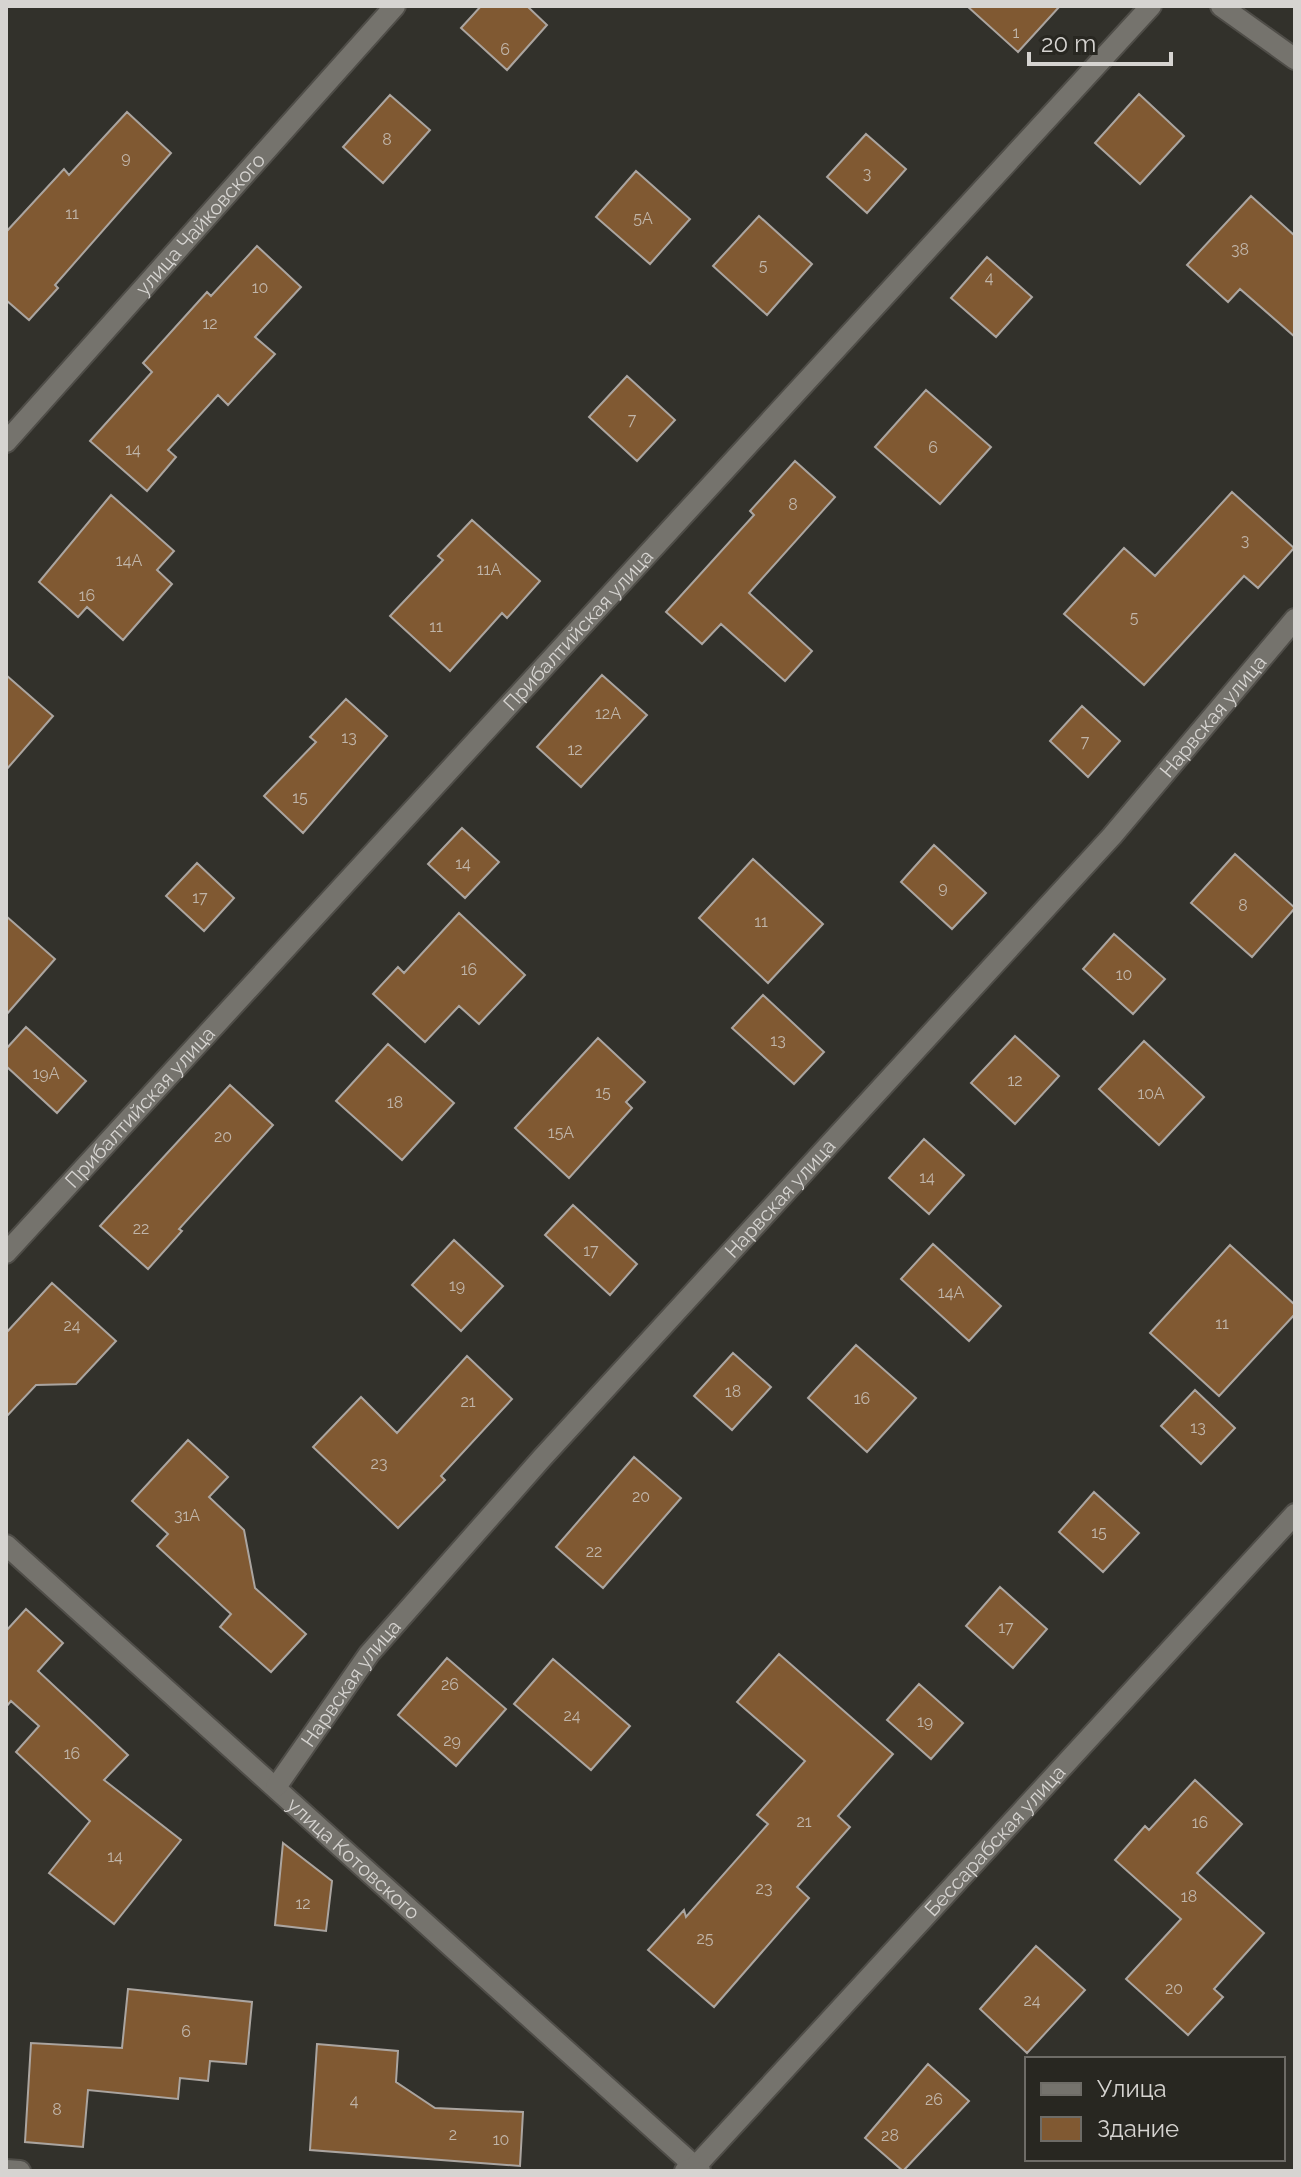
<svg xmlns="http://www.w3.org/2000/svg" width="1301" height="2177" viewBox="0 0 1301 2177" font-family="Raleway,sans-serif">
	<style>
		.building { fill: #805932; stroke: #aba5a0; stroke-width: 2 }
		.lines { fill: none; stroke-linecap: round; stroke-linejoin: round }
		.minor-casing { stroke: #4f4d48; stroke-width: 24 }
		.minor { stroke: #75736d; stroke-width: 20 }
		.labels { text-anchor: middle; stroke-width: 8; stroke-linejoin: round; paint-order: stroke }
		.number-label { font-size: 16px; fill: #c0b5a9 }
		.street-label { font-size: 20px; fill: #d6d4d1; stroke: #282721 }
	</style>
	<rect width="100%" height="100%" fill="#32312b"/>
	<path class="building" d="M481,6h46l20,19 -40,45 -46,-42z
		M967,6h93l-42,46z
		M1139,94l45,42 -44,48 -45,-41z
		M390,95l40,35 -47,53 -40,-36z
		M127,112l44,41 -116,132 3,3 -29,32 -23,-20v-68l58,-63 5,6z
		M866,134l40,35 -39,44 -40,-36z
		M636,171l54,48 -40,45 -54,-47z
		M1251,196l44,40v101l-55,-48 -12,13 -41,-37z
		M759,216l53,48 -45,51 -54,-49z
		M257,246l44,41 -46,50 20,17 -47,51 -10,-10 -50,55 8,7 -29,34 -57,-50 62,-69 -9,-9 64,-71 4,4z
		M987,257l45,40 -36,40 -45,-39z
		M627,376l48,44 -38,41 -48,-44z
		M926,390l65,57 -51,57 -65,-57z
		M795,461l40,36 -86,96 63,58 -27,30 -64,-57 -19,20 -36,-32 88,-97 -4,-4z
		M1232,492l62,56 -36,40 -14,-12 -100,109 -80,-71 60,-66 31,28z
		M111,495l63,56 -17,19 15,14 -49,56 -36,-33 -9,10 -39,-35z
		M472,520l68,61 -33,37 -5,-5 -52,58 -60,-55 53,-56 -5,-4z
		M6,675l47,41 -47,54z
		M602,675l45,40 -66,72 -44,-40z
		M346,699l41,37 -84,97 -39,-37 52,-54 -6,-5z
		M1082,706l38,35 -32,36 -38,-36z
		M462,828l37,34 -34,36 -37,-34z
		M934,845l52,48 -34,36 -51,-47z
		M1235,854l60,54 -43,49 -61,-54z
		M753,859l70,65 -55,59 -69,-65z
		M197,863l37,35 -30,33 -38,-35z
		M459,913l66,62 -46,49 -20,-18 -34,36 -52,-48 25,-27 6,6z
		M6,916l49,43 -49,56z
		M1114,934l51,45 -32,35 -50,-45z
		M763,995l61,57 -30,32 -62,-56z
		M26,1027l60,54 -29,32 -51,-47v-17z
		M1015,1036l44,40 -44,48 -44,-41z
		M598,1038l47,44 -19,20 6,6 -63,70 -54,-50z
		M1144,1041l60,56 -45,48 -60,-56z
		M388,1044l66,59 -52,57 -66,-59z
		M230,1085l43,40 -94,104 3,2 -34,38 -48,-43z
		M924,1139l40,36 -35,39 -40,-36z
		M573,1205l64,59 -27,31 -65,-60z
		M454,1240l49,46 -42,45 -49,-46z
		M933,1244l68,62 -32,35 -68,-62z
		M1230,1245l65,60v9l-76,82 -69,-63z
		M52,1283l64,58 -40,43 -40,1 -30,32v-84z
		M856,1345l60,53 -49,54 -59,-54z
		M733,1353l38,34 -39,43 -38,-34z
		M467,1356l45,43 -71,77 4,4 -47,48 -85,-81 48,-50 36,36z
		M1195,1390l40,38 -34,36 -40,-38z
		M188,1440l40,37 -19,20 35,33 11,58 51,46 -35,38 -51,-45 11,-13 -74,-68 11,-12 -36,-33z
		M634,1457l47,41 -78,90 -47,-41z
		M1094,1492l45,41 -36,39 -44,-40z
		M1000,1587l47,42 -34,39 -47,-42z
		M26,1609l37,34 -25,28 90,84 -24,25 77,60 -67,84 -65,-51 41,-52 -74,-69 23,-26 -28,-25 -5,6v-76z
		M779,1654l114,100 -55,62 12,11 -53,60 12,11 -95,109 -66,-57 36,-40 2,7 82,-93 -11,-9 48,-54 -68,-59z
		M447,1658l59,51 -50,57 -58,-51z
		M553,1659l77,67 -39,44 -77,-66z
		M919,1684l44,39 -32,36 -44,-39z
		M1195,1780l47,44 -45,49 67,60 -50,56 9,8 -35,38 -62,-56 55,-60 -66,-59 30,-34 4,4z
		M283,1843l49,38 -6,50 -51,-6z
		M1036,1946l49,44 -58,63 -47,-44z
		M128,1989l124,13 -6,62 -36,-3 -2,20 -28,-3 -2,21 -90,-9 -5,57 -58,-5 6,-99 91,5z
		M317,2044l81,7 -2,31 39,26 88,4 -3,54 -210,-16z
		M928,2064l41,37 -66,70 -38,-33z"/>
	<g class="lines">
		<defs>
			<g id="minor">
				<path d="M1221,6l74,53"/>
				<path id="s1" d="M6,442l389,-436"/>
				<path id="s2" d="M6,1253l1145,-1247"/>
				<path id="s3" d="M6,1545l694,626"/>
				<path id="s4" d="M276,1787l93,-133 173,-196 570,-622 183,-217"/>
				<path d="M6,2170l14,1"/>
				<path id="s5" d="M685,2171l10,-4 600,-653"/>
			</g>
		</defs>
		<use href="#minor" class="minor-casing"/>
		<use href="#minor" class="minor"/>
	</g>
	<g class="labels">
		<g class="number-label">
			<text x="1016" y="38">1</text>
			<text x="505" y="55">6</text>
			<text x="387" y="145">8</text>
			<text x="126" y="163">9</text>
			<text x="867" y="179">3</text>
			<text x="72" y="219">11</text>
			<text x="643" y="224">5А</text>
			<text x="1240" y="255">38</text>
			<text x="763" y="271">5</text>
			<text x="989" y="283">4</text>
			<text x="260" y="293">10</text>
			<text x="210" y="329">12</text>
			<text x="632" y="425">7</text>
			<text x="933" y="453">6</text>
			<text x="133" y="455">14</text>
			<text x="793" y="510">8</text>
			<text x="1245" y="546">3</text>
			<text x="129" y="566">14А</text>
			<text x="489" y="575">11А</text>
			<text x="87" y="601">16</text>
			<text x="1134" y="623">5</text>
			<text x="436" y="632">11</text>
			<text x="608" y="719">12А</text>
			<text x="349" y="743">13</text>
			<text x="1085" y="747">7</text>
			<text x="575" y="755">12</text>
			<text x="300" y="803">15</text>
			<text x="463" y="869">14</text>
			<text x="943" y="893">9</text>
			<text x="200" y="903">17</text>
			<text x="1243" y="911">8</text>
			<text x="761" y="927">11</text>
			<text x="469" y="975">16</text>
			<text x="1124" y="980">10</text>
			<text x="778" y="1046">13</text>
			<text x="46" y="1079">19А</text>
			<text x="1015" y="1086">12</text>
			<text x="603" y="1098">15</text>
			<text x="1151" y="1099">10А</text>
			<text x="395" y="1108">18</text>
			<text x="561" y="1138">15А</text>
			<text x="223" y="1142">20</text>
			<text x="927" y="1183">14</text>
			<text x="141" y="1234">22</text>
			<text x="591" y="1256">17</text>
			<text x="457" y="1291">19</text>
			<text x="951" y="1298">14А</text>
			<text x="1222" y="1329">11</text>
			<text x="72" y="1331">24</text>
			<text x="733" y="1397">18</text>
			<text x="862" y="1404">16</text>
			<text x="468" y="1407">21</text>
			<text x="1198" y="1433">13</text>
			<text x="379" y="1469">23</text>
			<text x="641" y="1502">20</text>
			<text x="187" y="1521">31А</text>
			<text x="1099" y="1538">15</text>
			<text x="594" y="1557">22</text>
			<text x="1006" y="1633">17</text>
			<text x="450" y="1690">26</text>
			<text x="572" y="1721">24</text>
			<text x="925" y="1727">19</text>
			<text x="452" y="1746">29</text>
			<text x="72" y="1759">16</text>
			<text x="804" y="1827">21</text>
			<text x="1200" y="1828">16</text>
			<text x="115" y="1862">14</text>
			<text x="764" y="1894">23</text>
			<text x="1189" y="1902">18</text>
			<text x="303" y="1909">12</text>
			<text x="705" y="1944">25</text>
			<text x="1174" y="1994">20</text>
			<text x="1032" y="2006">24</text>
			<text x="186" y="2037">6</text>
			<text x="934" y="2105">26</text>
			<text x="354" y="2106">4</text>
			<text x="57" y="2115">8</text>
			<text x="453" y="2140">2</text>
			<text x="890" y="2141">28</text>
			<text x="501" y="2145">10</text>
		</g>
		<g class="street-label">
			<text dy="7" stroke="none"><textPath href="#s1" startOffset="292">улица Чайковского</textPath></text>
			<text dy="7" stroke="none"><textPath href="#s2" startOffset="846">Прибалтийская улица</textPath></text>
			<text dy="7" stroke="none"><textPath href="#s4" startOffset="1424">Нарвская улица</textPath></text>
			<text dy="7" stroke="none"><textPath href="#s2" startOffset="198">Прибалтийская улица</textPath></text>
			<text dy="7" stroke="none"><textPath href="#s4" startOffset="776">Нарвская улица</textPath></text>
			<text dy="7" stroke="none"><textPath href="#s4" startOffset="128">Нарвская улица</textPath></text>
			<text dy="7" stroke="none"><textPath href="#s5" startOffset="454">Бессарабская улица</textPath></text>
			<text dy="7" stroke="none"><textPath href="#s3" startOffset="468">улица Котовского</textPath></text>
		</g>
	</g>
	<rect width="1301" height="2177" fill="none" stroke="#d6d4d1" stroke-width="16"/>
	<rect x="1025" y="2057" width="260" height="104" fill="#282721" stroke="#6e6c67" stroke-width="2"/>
	<rect x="1041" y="2083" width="40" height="12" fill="#75736d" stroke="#6e6c67" stroke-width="2"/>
	<text x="1097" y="2097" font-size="24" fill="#d6d4d1">Улица</text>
	<rect x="1041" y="2117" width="40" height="24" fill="#805932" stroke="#6e6c67" stroke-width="2"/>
	<text x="1097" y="2137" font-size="24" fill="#d6d4d1">Здание</text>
	<path d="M1029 52v12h142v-12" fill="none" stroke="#d6d4d1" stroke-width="4"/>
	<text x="1041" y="52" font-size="24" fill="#d6d4d1" stroke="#282721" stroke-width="6" paint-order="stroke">20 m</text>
</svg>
